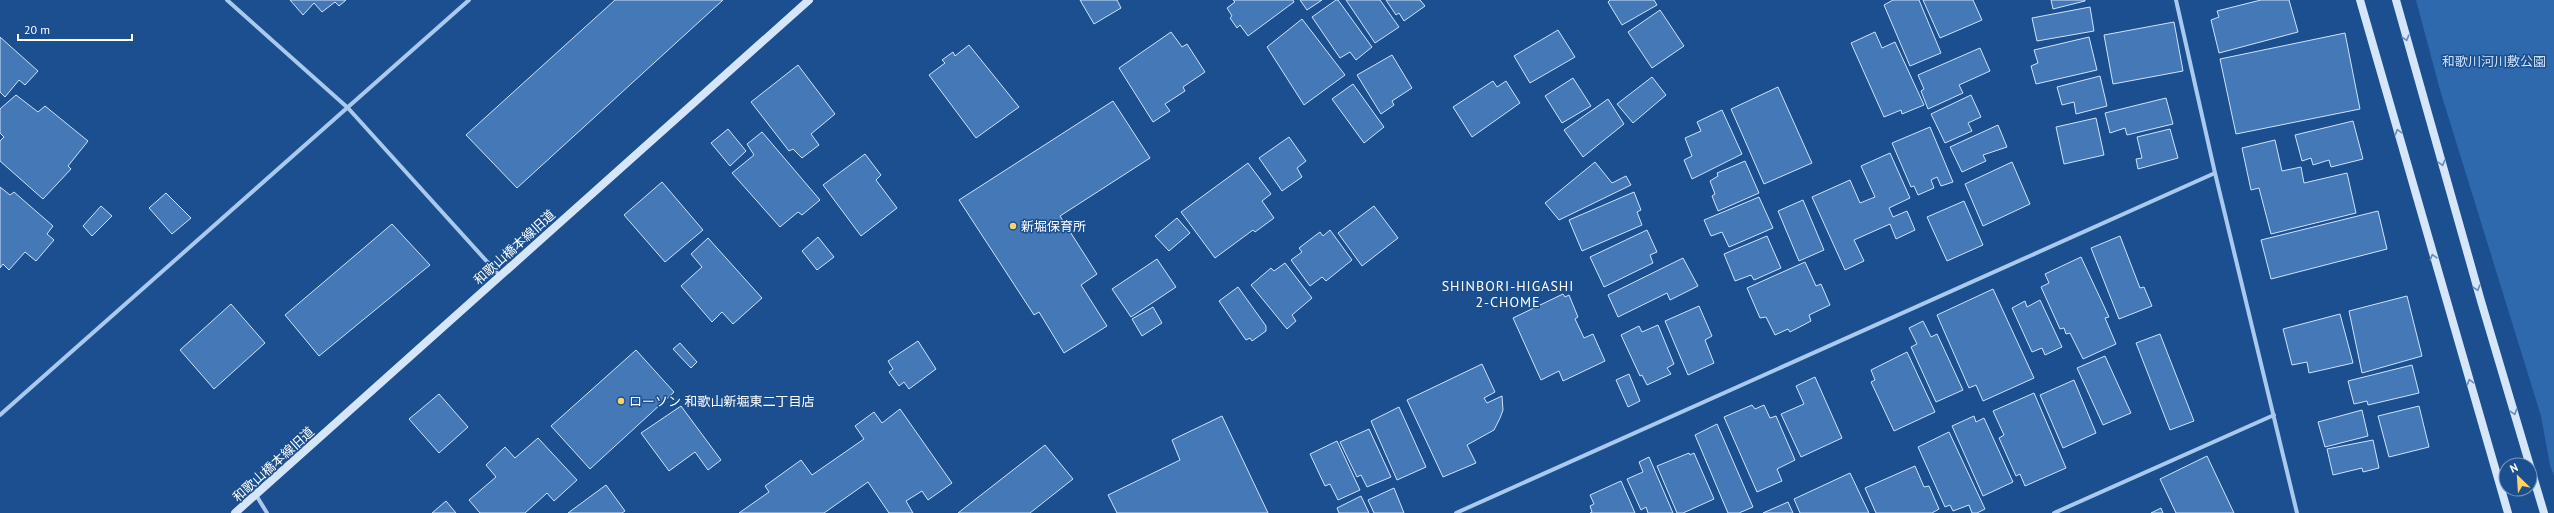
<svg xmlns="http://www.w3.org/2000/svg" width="2554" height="513" viewBox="0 0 2554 513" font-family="'PT Sans','Noto Sans JP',sans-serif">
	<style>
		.green { fill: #2e69ad }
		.building { fill: #4478b7; stroke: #cfe3fa }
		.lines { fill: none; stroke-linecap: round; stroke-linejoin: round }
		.street { stroke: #a9c9ee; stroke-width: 4 }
		.secondary { stroke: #d6e6fa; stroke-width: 8 }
		.oneway { stroke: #668bba }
		.poi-dot { fill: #ffd166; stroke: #1b4f8f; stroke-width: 1.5 }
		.labels { text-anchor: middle; stroke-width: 3; stroke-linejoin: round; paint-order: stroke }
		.park-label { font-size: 13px; fill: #cfe3fa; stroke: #1b4f8f }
		.poi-label { font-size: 13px; fill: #fff; stroke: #1b4f8f; text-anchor: start }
		.street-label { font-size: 13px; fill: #fff; stroke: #1b4f8f }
		.neighbourhood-label { font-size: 14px; letter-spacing: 1px; fill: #fff; stroke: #1b4f8f }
	</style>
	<rect width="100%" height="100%" fill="#1b4f8f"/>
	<path class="green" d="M2416,0h138v476l-4,-11 -9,-49 -101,-326z"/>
	<path class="building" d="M290,0h56l-7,6 -4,-4 -13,10 -8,-9 -11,12z
		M615,0h108l-206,188 -51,-53z
		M1080,0h37l4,8 -27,16z
		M1233,0h60l1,2 -46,34 -8,-11 -3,3 -7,-10 2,-2 -5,-8 8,-6z
		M1300,0h22l-15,10z
		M1336,0h2l34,47 -16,13 -6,-8 -10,6 -28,-41z
		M1346,0h34l19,27 -24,16z
		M1386,0h34l5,6 -21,15 -5,-8 -3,2z
		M1610,0h44l3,5 -35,20 -14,-23z
		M1893,0h26l22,53 -31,13 -26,-61z
		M1923,0h50l9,20 -42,18z
		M2051,0h34v1l-32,8z
		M2261,0h28l9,32 -79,21 -8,-33 8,-3 -2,-6z
		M2090,7l4,24 -57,10 -5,-23z
		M1660,10l24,36 -32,22 -24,-36z
		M1302,19l43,56 -41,30 -37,-58z
		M2174,22l9,49 -70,13 -9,-49z
		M1558,30l17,27 -45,26 -16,-27z
		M1171,32l11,15 5,-3 18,28 -22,15 2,4 -20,13 5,7 -17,11 -34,-54z
		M1875,32l7,16 13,-6 29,63 -22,9 -1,-4 -17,7 -33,-74z
		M2345,33l15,76 -124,25 -16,-75z
		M0,37l38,34 -13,14 -6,-5 -14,17 -5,-5z
		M2089,37l8,33 -61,14 -5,-18 7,-3 -4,-13z
		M969,45l50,62 -43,31 -47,-63 16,-12 -3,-3 11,-8 2,4z
		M1980,48l10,23 -31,14 4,8 -35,16 -7,-18 3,-2 -6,-14z
		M1392,55l20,33 -20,13 2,4 -13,9 -24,-39z
		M798,65l37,49 -24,20 8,11 -17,13 -9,-9 -4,2 -38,-49z
		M2100,76l7,30 -31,8 -2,-12 -12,3 -5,-18z
		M1652,77l14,18 -33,28 -16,-19z
		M1573,78l18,28 -29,17 -17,-27z
		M1493,81l4,6 9,-6 14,22 -48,34 -19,-30z
		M1353,84l31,43 -20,16 -32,-44z
		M1778,87l34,76 -48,21 -33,-75z
		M16,95l22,17 7,-6 43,35 -20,25 3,3 -28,30 -43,-38v-20l4,-4 -4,-4v-24z
		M1971,95l10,22 -13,6 4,8 -27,12 -14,-29z
		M2166,98l7,26 -46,11 -2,-7 -15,5 -5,-20z
		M1608,99l16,25 -41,33 -19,-27z
		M1113,101l37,57 -90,58 37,58 -16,11 26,41 -43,27 -25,-41 -5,3 -75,-115z
		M1722,110l20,44 -50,25 -8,-19 8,-4 -7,-18 16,-7 -4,-9z
		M2096,118l8,37 -40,9 -8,-37z
		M2353,121l10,38 -32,8 -2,-7 -16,5 -2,-7 -9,3 -7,-26z
		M1998,125l9,22 -24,8 3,6 -24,11 -12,-25z
		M1930,127l23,55 -12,4 -4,-9 -6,3 3,8 -16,7 -4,-9 -3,1 -19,-44z
		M728,129l18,22 -16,15 -19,-23z
		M2170,129l8,29 -40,11 -2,-10 6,-1 -5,-21z
		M762,132l58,68 -18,15 -4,-3 -18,15 -48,-54 22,-18 -7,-11z
		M1289,137l17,24 -9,7 5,9 -20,14 -23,-33z
		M2275,140l7,31 19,-4 3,16 43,-10 9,40 -85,21 -12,-46 -8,2 -9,-42z
		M1890,153l20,45 -21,10 4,9 14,-6 8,19 -19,9 -6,-15 -36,16 10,21 -19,9 -33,-73 38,-17 10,23 15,-6 -14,-31z
		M865,154l16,21 -5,5 21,28 -36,28 -38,-51z
		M1745,161l14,32 -41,18 -6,-15 3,-2 -5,-13 8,-5 -1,-3z
		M1595,162l17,21 14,-7 5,9 -72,35 -14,-17z
		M2012,162l18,42 -47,22 -18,-42z
		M1248,163l23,31 -9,7 12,17 -19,14 -2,-2 -38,28 -34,-46z
		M662,182l41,48 -38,32 -41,-47z
		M0,187l10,8 4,-3 39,34 -6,8 7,6 -18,21 -11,-9 -16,18 -6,-6 -3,4z
		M1634,192l7,18 -4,2 5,13 -60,26 -13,-31z
		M166,193l25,25 -19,16 -23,-26z
		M1759,197l14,31 -44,19 -7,-15 -11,4 -7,-16z
		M1803,200l21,50 -25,11 -21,-50z
		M1964,201l19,44 -36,16 -20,-44z
		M101,206l11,10 -20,20 -9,-10z
		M1374,206l24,32 -36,28 -24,-33z
		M2378,211l9,38 -116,30 -10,-39z
		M1177,218l13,15 -21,18 -14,-15z
		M392,224l38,41 -111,91 -34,-41z
		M1330,230l22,30 -26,21 -4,-4 -12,9 -19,-26 11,-8 -3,-4 21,-16 3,4z
		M1647,230l10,22 -7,3 3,8 -49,24 -14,-30z
		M1767,236l14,32 -27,12 -3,-5 -16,6 -11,-27z
		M2120,236l20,52 4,-1 8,19 -33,13 -28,-71z
		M818,237l16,20 -17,13 -15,-19z
		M708,238l54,60 -29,26 -11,-12 -10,10 -31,-36 21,-19 -11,-13z
		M2081,257l28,60 -4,1 11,26 -33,15 -13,-26 -4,1 -2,-6 -4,1 -19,-42 8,-4 -4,-9z
		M1683,258l15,28 -28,14 -3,-7 -49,24 -10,-22z
		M1157,259l19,28 -45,30 -19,-28z
		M1805,262l11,24 5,-2 9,21 -21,10 2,6 -21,11 -2,-3 -13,6 -9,-18 -6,1 -13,-30z
		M1285,263l27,35 -20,17 4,6 -9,8 -36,-44 20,-17 3,3z
		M1238,287l28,39v5l-14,10 -2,-3 -4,2 -27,-39z
		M1993,289l41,89 -51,23 -7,-16 -7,3 -32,-73z
		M1563,294l2,3 4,-2 9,22 -3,2 9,19 9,-4 12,27 -42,20 -4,-10 -18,9 -28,-62z
		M2407,296l15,60 -60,17 -13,-62z
		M2040,300l22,47 -17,8 -3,-7 -10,4 -20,-44 13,-7 2,6z
		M231,304l34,39 -51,46 -34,-39z
		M1699,306l13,30 -7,4 9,23 -26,12 -23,-54z
		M1153,307l9,16 -20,13 -10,-17z
		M2340,314l13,49 -44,10 -2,-11 -15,3 -9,-36z
		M1923,321l8,16 6,-3 26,56 -27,12 -25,-55 6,-3 -8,-16z
		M1658,325l16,39 -7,4 4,6 -24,11 -5,-10 -2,1 -19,-41 18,-9 3,6z
		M2160,334l34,87 -24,9 -34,-87z
		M918,341l18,28 -27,20 -5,-7 -5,4 -10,-14 4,-3 -5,-8z
		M680,343l17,19 -6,6 -18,-19z
		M636,350l38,42 -84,77 -39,-43z
		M1907,352l28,60 -41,19 -23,-49 4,-2 -4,-10z
		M2105,356l26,57 -28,12 -26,-57z
		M1482,364l13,28 -11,6 3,5 15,-7 1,14 -3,8 -6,12 -27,15 9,18 -33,14 -36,-77z
		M2412,365l7,28 -51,12 -1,-4 -13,3 -6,-23z
		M1629,374l11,27 -12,6 -12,-27z
		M1815,377l27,61 -41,19 -20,-43 23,-10 -8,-18z
		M2074,380l22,53 -33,15 -23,-53z
		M2034,393l32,75 -41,18 -5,-12 -4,2 -17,-38 5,-3 -11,-24z
		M439,394l29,33 -29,26 -30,-34z
		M1752,405l3,4 9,-4 6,13 6,-2 19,44 -18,9 5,12 -25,11 -33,-75z
		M681,406l40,54 -13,10 -13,-18 -26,19 -28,-38z
		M2419,406l10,41 -40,10 -11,-41z
		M1399,407l27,60 -29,13 -26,-59z
		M900,409l52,74 -24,17 -6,-9 -16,10 7,12h-24l-21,-31 -44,31h-85l30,-21 -4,-6 36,-26 11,15 52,-36 -9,-13 19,-14 8,11z
		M2362,410l6,26 -43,11 -7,-25z
		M1222,416l46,97h-151l-9,-18 72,-35 -8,-20z
		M1974,416l2,6 8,-4 29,64 -30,14 -31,-70z
		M1717,424l36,83 -14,6h-11l-33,-78z
		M1369,429l22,48 -24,10 -6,-12 -4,2 -17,-35z
		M1949,432l36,77 -8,4h-5l-3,-8 -16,6 -3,-6 -5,2 -27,-60z
		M538,438l39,42 -23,21 -7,-8 -22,20h-45l-11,-13 27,-23 -10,-12 19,-18 10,11z
		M2373,440l6,28 -16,4 -1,-4 -29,7 -6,-26z
		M1337,441l23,49 -22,10 -8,-16 -5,2 -15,-32z
		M1045,445l28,34 -43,34h-72z
		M1689,453l1,2 4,-2 20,46 -31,14h-6l-20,-47z
		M2207,456l27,57h-58l-16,-34z
		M1649,457l24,56h-25l-2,-6 -5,3 -14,-31 16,-7 -4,-10z
		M1915,466l9,21 5,-1 10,23 -7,4h-56l-11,-25z
		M1850,473l19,40h-69l-6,-14z
		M1621,481l14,32h-45l2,-1 -2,-6 4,-2 -4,-9z
		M606,485l19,26 -3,2h-54z
		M1394,488l10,25h-30l-6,-13z
		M1361,496l8,17h-30l-2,-5z
		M446,501l10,12h-24z
		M1788,502l5,11h-30z
		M2161,508l2,5h-12z"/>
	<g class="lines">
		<path class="street" d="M227,0l121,108 152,168
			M2176,0l39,173 82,340
			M0,415l469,-415
			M256,495l11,18
			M1456,513l759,-340
			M2054,513l220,-98"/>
		<path class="secondary" d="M2360,0l148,513
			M2396,0l85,301 63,212
			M235,513l574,-513"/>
	</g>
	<defs><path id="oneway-chevron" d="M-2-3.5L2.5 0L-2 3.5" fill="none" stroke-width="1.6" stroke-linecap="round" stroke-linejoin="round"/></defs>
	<g class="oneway">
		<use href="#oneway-chevron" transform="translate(2406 38) rotate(74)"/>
		<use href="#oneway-chevron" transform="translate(2398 132) rotate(-106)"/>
		<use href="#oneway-chevron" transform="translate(2442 163) rotate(74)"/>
		<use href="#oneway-chevron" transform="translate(2433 257) rotate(-106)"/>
		<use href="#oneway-chevron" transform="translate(2477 288) rotate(74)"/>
		<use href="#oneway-chevron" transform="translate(2470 382) rotate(-106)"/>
		<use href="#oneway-chevron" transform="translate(2514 412) rotate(73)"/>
	</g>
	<g class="poi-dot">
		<circle cx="1013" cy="226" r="4"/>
		<circle cx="621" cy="401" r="4"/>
	</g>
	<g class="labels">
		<g class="park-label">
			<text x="2494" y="66">和歌川河川敷公園</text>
		</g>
		<g class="poi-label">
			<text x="1021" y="231">新堀保育所</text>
			<text x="629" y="406">ローソン 和歌山新堀東二丁目店</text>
		</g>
		<g class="street-label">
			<text transform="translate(514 247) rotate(-42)" y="5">和歌山橋本線旧道</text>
			<text transform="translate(273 464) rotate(-42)" y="5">和歌山橋本線旧道</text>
		</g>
		<g class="neighbourhood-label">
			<text x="1508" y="291">SHINBORI-HIGASHI<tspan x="1508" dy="16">2-CHOME</tspan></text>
		</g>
	</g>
	<g transform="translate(2518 477) rotate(335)"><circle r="19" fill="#1b4f8f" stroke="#7695bc"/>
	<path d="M0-3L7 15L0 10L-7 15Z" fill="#ffd166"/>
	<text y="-6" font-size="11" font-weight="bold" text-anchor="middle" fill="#ffffff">N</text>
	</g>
	<path d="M18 34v6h114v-6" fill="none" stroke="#ffffff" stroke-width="2"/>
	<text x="24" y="34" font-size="12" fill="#ffffff" stroke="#1b4f8f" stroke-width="3" paint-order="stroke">20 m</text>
</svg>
